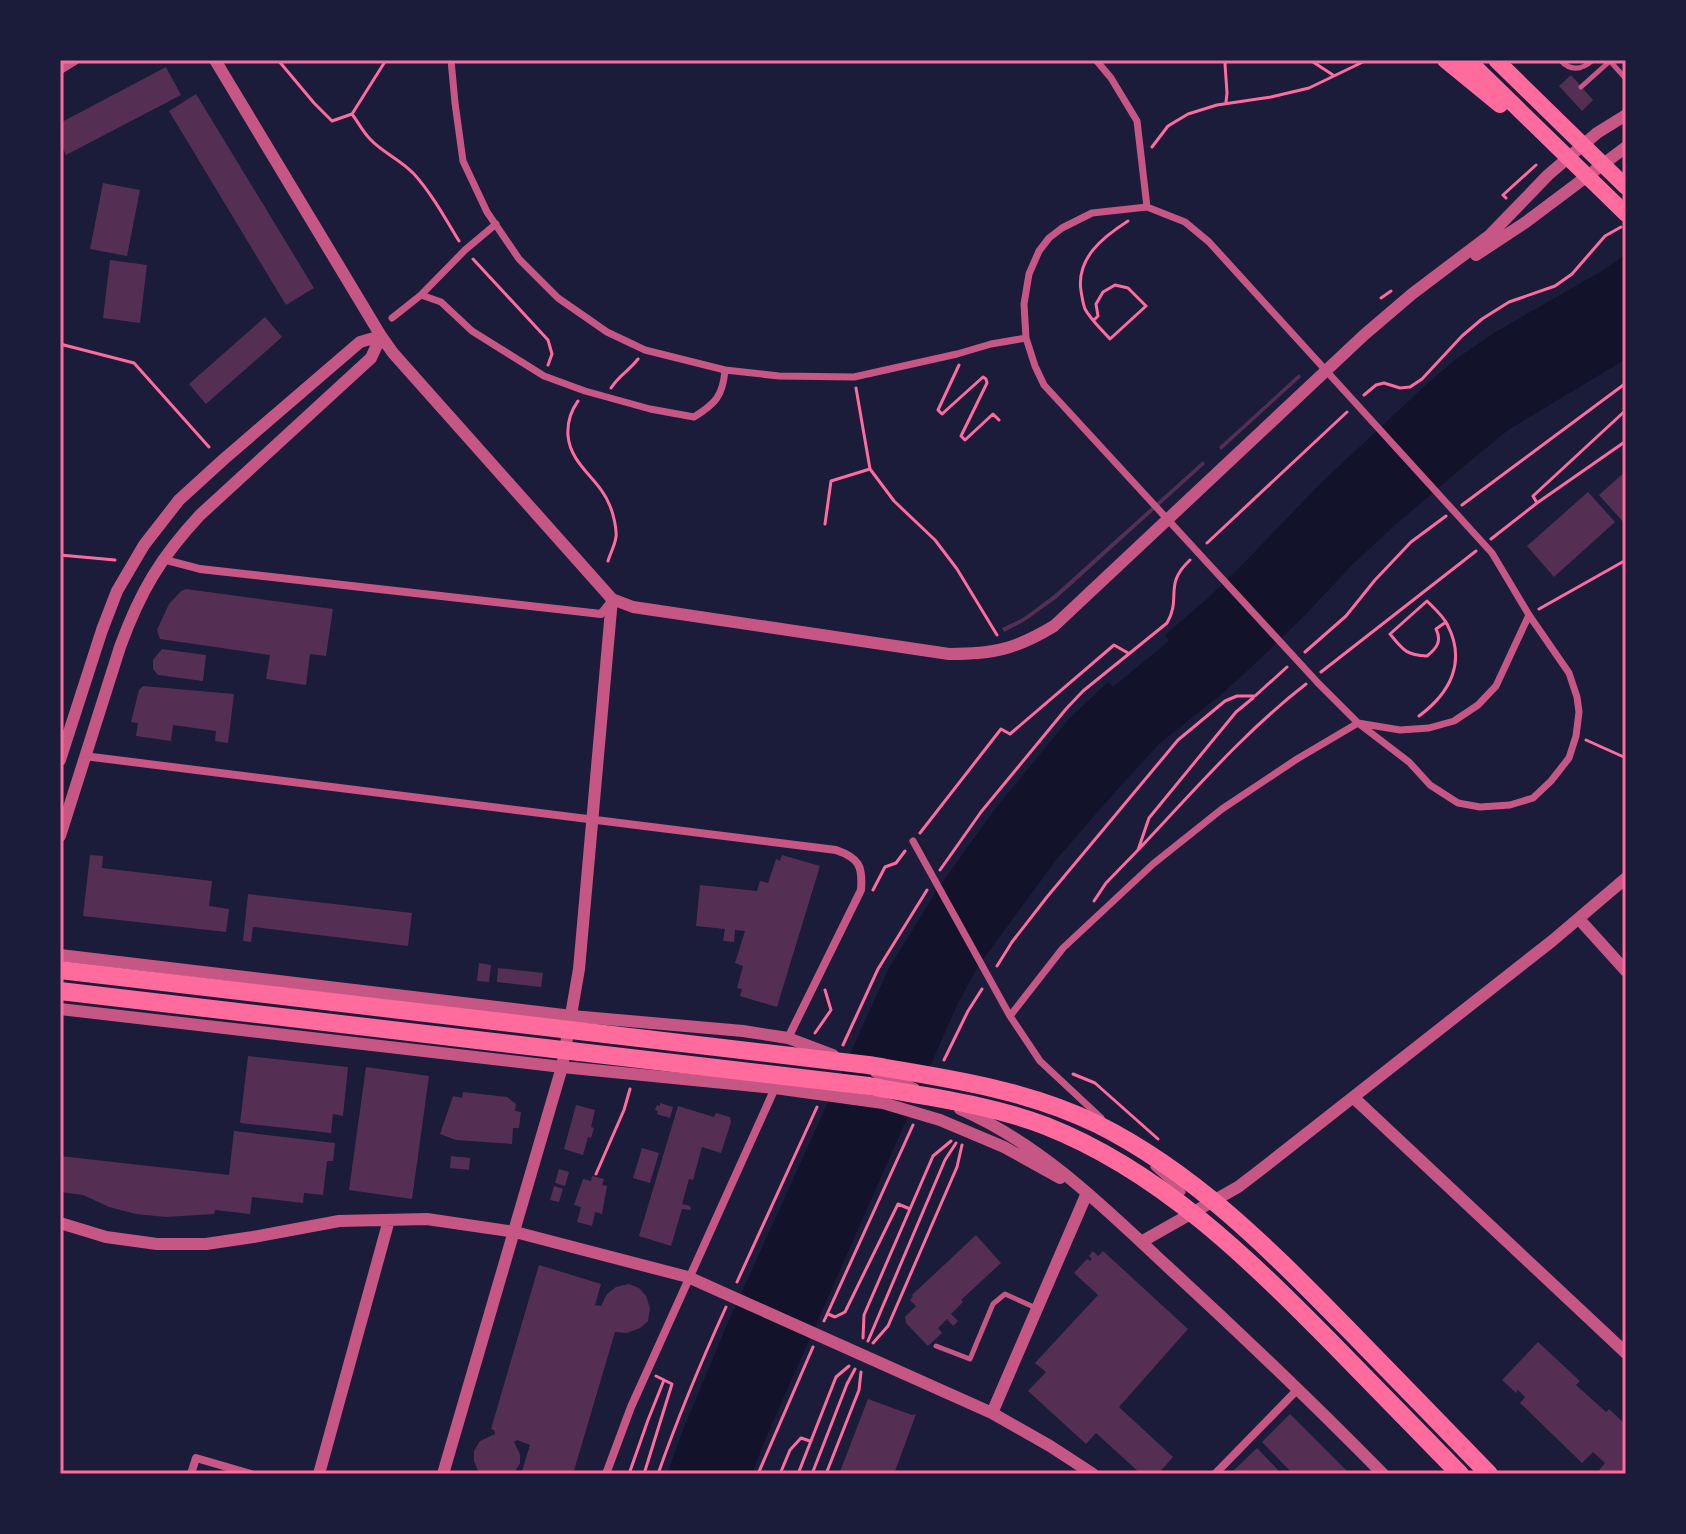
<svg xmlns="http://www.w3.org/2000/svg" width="1686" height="1534" viewBox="0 0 1686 1534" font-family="'PT Sans',sans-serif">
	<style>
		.water { fill: #12122b }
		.building { fill: #542f53 }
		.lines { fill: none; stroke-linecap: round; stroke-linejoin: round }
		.path { stroke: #ff6b9d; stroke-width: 3 }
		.service { stroke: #c65784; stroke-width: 5 }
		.pedestrian { stroke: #c65784; stroke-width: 7 }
		.minor { stroke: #c65784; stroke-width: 8 }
		.tertiary { stroke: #c65784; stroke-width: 12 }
		.primary { stroke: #ff6b9d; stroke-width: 16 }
		.motorway { stroke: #ff6b9d; stroke-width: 18 }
		.neatline { fill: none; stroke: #ff6b9d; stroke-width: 3 }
	</style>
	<rect width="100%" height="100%" fill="#1b1b3a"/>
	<path class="water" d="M1626,254v105l-118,71 -51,42 -62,53 -43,40 -46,49 -47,46 -35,32 -65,52 -45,49 -58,67 -78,106 -21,39 -192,435 -13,34h-85l16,-44 43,-103 163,-359 48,-78 58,-81 73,-89 40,-38 5,5 56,-46 -4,-6 41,-35 38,-37 78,-81 105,-98 29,-25 38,-26 113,-65z"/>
	<path class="building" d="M166,67l15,28 -115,60 -6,-13v-19z
		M1571,75l22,25 -11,11 -23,-25z
		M196,94l118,194 -28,17 -117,-194z
		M103,183l37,7 -13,66 -37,-7z
		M110,260l37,5 -7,58 -37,-5z
		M265,317l17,20 -76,67 -17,-20z
		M1299,374l2,3 -80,73 -2,-3z
		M1203,461l2,3 -148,134 -32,23 -21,11 -2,-4 21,-10 31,-23z
		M1626,471v54l-27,-30z
		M1588,492l27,30 -61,55 -27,-31z
		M186,589l147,20 -7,47 -16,-2 -4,31 -40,-6 4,-24 -110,-16 -3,-9 12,-26 12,-13z
		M162,649l44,6 -3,26 -45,-6 -5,-6v-9z
		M143,686l91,8 -6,49 -13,-2 1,-10 -43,-6 -2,16 -35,-5 2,-13 -7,-1 8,-32z
		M90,855l13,1 -1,12 110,13 -3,25 20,3 -3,23 -143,-16z
		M782,855l38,11 -43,141 -37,-11 2,-7 -5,-1 6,-22 -8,-3 10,-32 -10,-1 -1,12 -11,-1 2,-12 -29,-3 4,-41 57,6 3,-10 8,2 8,-24 4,2z
		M248,894l164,19 -4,33 -155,-19 -2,15 -8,-1z
		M479,963l12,2 -2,17 -12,-1z
		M498,968l45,5 -2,14 -44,-5z
		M248,1056l100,11 -5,49 -10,-2 -2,19 -91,-10z
		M366,1067l63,9 -17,123 -63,-9z
		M463,1092l44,5 9,7 -1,7 6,1 -2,16h-6l-1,16 -56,-4 -16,-6 13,-38 9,2z
		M660,1103l13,4 -3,11 -13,-4 1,-3 -3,-1 2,-5 3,1z
		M576,1105l19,5 -4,17 3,1 -3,10 -3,-1 -5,18 -19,-6z
		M678,1106l36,11 2,-4 14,4 1,5 -10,31 -19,-6 -9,33 -4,-1 -7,25 8,2 1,4 -9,-1 -11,37 -32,-10z
		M234,1131l101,12 -2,18h-6l-4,34 -19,-2 -1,10 -51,-6 -2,17 -35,-4 -1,4 -48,3 -30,-3 -27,-7 -26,-12 -23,-3v-36l169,19z
		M642,1148l17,5 -9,30 -17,-5z
		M451,1156l19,2 -1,12 -19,-2z
		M559,1169l10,3 -4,14 -10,-3z
		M592,1176l12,3 -2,6 5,1 -5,28 -7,-2 -3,14 -15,-4 4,-15 -7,-2 9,-26 8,2z
		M554,1186l9,3 -4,13 -9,-2z
		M976,1235l25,28 -40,37 2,2 -12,12 7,7 -5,5 -6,-7 -9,9 4,5 -14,13 -22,-23 -1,-6 11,-11 -6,-6 3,-4 -1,-1z
		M1093,1251l5,5 5,-5 85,78 -69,78 54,50 -15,17h-17l-45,-41 -10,11 -58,-53 18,-19 -11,-9 63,-68 -24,-22 13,-14 3,2 2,-2 -3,-3z
		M539,1265l62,19 -6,21 6,1 6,-12 9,-7 13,-3 10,4 7,8 4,12 -2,13 -8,7 -13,5 -12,-1 -42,142h-52l9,-29 -13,-5 -3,2 6,12v9l-4,7 -4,4h-29l-5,-3 -4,-10v-10l6,-10 15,-7 -1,-4 -3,-1z
		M1538,1342l42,39 -4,4 30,27 3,-3 17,16v49h-30l9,-11 -12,-11 -11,11 -62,-60 5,-6 -7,-7 -2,3 -14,-13z
		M868,1399l44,16 4,-1 -22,60h-55z
		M1290,1414l60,60h-57l-31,-32z
		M1257,1448l23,24 -2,2h-48z"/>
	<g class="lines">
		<path class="path" d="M278,60l36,43 18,18 20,-7 34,-54
			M1310,60l23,15
			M1226,102l1,-9 -2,-29 1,-4h2
			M352,114c6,8 11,18 18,25 13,14 30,20 44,35 18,20 31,44 45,67
			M1152,147l16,-21 20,-12 29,-9 54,-8 38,-9 58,-28
			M1506,198l-3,-3 33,-30
			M473,259l75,81 4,14 -4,11
			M1381,298l10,-7
			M1094,320l4,-4 -2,-12 7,-12 12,-7 13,3 18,18 -36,33c-8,-9 -19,-19 -25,-30 -2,-5 -3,-12 -4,-18 -5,-33 22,-54 47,-70
			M60,344l74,19 75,84
			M959,365l-21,45 4,4 41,-37 3,2 1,4 -26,53 4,4 28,-26 6,6
			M611,388c9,-14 17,-16 27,-29
			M856,388l14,81 24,32 41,39 22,29 40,66
			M1364,395l12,-10 8,-2 16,5 10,-1 12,-8 40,-43 20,-17 27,-17 46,-16 17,-12 33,-38 16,-9
			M578,401c-8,11 -11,21 -10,35 3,30 32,43 42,70 3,7 7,23 6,31 -1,8 -6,17 -8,24
			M1537,503l-4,-7 93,-86
			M1462,505l164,-122
			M825,524l6,-43 39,-12
			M1491,539l46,-36 89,-62
			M1207,543l140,-131
			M60,555l55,5
			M1539,609l87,-49
			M1305,652l41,-36 29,-36 36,-38 35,-26
			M1321,672l155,-121
			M1419,716c31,-23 48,-54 28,-92 -4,-8 -13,-16 -20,-23l-37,33c13,16 16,21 37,22 10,-8 15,-15 9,-27l10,-7
			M1586,740l40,18
			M920,833l81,-104 9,5 104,-89 14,8
			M1138,850c54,-57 106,-118 168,-166
			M940,870l41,-58 85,-103 17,-18 84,-68c15,-26 -4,-38 23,-63
			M873,890l12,-23 11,-4 9,-12
			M1094,901l12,-18 32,-33 11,-32 87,-106 17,-14
			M997,966l15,-24 35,-45 131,-157 47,-39 12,-5h18l32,-29
			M815,1033l16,-23 -6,-20
			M843,1045l35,-76 49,-79
			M944,1060l24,-49 14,-22
			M1073,1074l22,9 63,56
			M596,1174l28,-64 6,-21
			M737,1282l80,-175
			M828,1314l7,3 10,-5 53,-108 12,5
			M824,1321l89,-196
			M863,1338l1,-23 69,-159 18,-15
			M868,1341l77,-181 11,-17
			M873,1343l15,-17 69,-159 5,-22
			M629,1474l19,-54 16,-40
			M644,1474l28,-90 -16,-8
			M658,1474c20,-57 43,-112 68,-167
			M758,1474l55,-127
			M780,1474l10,-24 11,-12 9,3
			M798,1474l38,-97 13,-11
			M812,1474l35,-90 8,-15
			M826,1474l33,-84 2,-18"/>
		<path class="service" d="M1560,60c11,12 22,10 33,0
			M1610,61l16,18
			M1581,87l29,-26
			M936,1346l34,13 23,-55 12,-10 31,14"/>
		<path class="pedestrian" d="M451,60l4,43 8,58 24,51 32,47 39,39 49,34 38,18 80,20 54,6 75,1 103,-23 34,-10 35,-6
			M1096,60l15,18 26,43 10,86
			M421,295l44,-45 31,-26
			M392,318l29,-23 20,7 31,29 72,45 41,15 65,18 44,8c21,-13 29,-21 31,-47
			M913,841l97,175 30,45 61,57
			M1010,1016l53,-68 90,-84 69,-55 75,-50 61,-36 51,39 21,23 28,18 22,4 30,-2 23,-7 18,-17 18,-23 7,-22 3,-24 -2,-15 -8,-24 -40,-58 -37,-62 -283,-311 -24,-20 -38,-15 -55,6 -30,15 -13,10 -10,13 -10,23 -5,30 2,34 9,28 9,19 274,298 40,40 42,7 29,-2 25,-7 24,-16 18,-19 33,-71
			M1154,1167l28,25"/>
		<path class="minor" d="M162,559l38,10 401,45 11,-14
			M84,756l752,94c23,8 27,16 25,40l-73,148
			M191,1474l5,-16 55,16
			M606,1474l25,-67 144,-319
			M1215,1474l83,-85"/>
		<path class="tertiary" d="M215,60l166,276 12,17 219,246 21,8 316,47c45,0 67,-5 105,-28l310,-291 48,-41 78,-59 58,-60 49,-42 29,-18
			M60,68l13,-8
			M1476,255l50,-33 100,-75
			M60,760l42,-130 15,-39 27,-46 35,-45 45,-41 136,-117 21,-6
			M60,836l60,-189c20,-55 40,-89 80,-132l171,-157 10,-22
			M1579,919l47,52
			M60,955l512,61 171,15 45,7 45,17
			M60,1009l502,58 213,21 108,15 57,17 64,27 56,31
			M876,1072l38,17
			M1354,1098l272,255
			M960,1109c81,35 145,99 208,158 73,67 145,136 215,207
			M60,1223l46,14 51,7h49l47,-7 86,-16 88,-2 88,13 173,45 304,136 58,33 43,28
			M1141,1242l97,-55 21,-16 293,-230 74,-63
			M992,1413l95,-220
			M319,1474l70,-254
			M443,1474l119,-407 17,-98 33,-370"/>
		<path class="primary" d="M1445,60l55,45
			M1468,60l158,154
			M1496,60l130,127"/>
		<path class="motorway" d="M60,970l808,95c78,13 157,24 229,59 98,49 172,125 248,202 48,49 96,99 144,148
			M60,991l809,95c59,11 120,18 177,40 114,45 202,132 287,218 42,43 85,87 127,130"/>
	</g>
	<rect width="1686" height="1534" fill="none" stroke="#1b1b3a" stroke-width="124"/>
	<rect x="62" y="62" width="1562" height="1410" class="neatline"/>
</svg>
